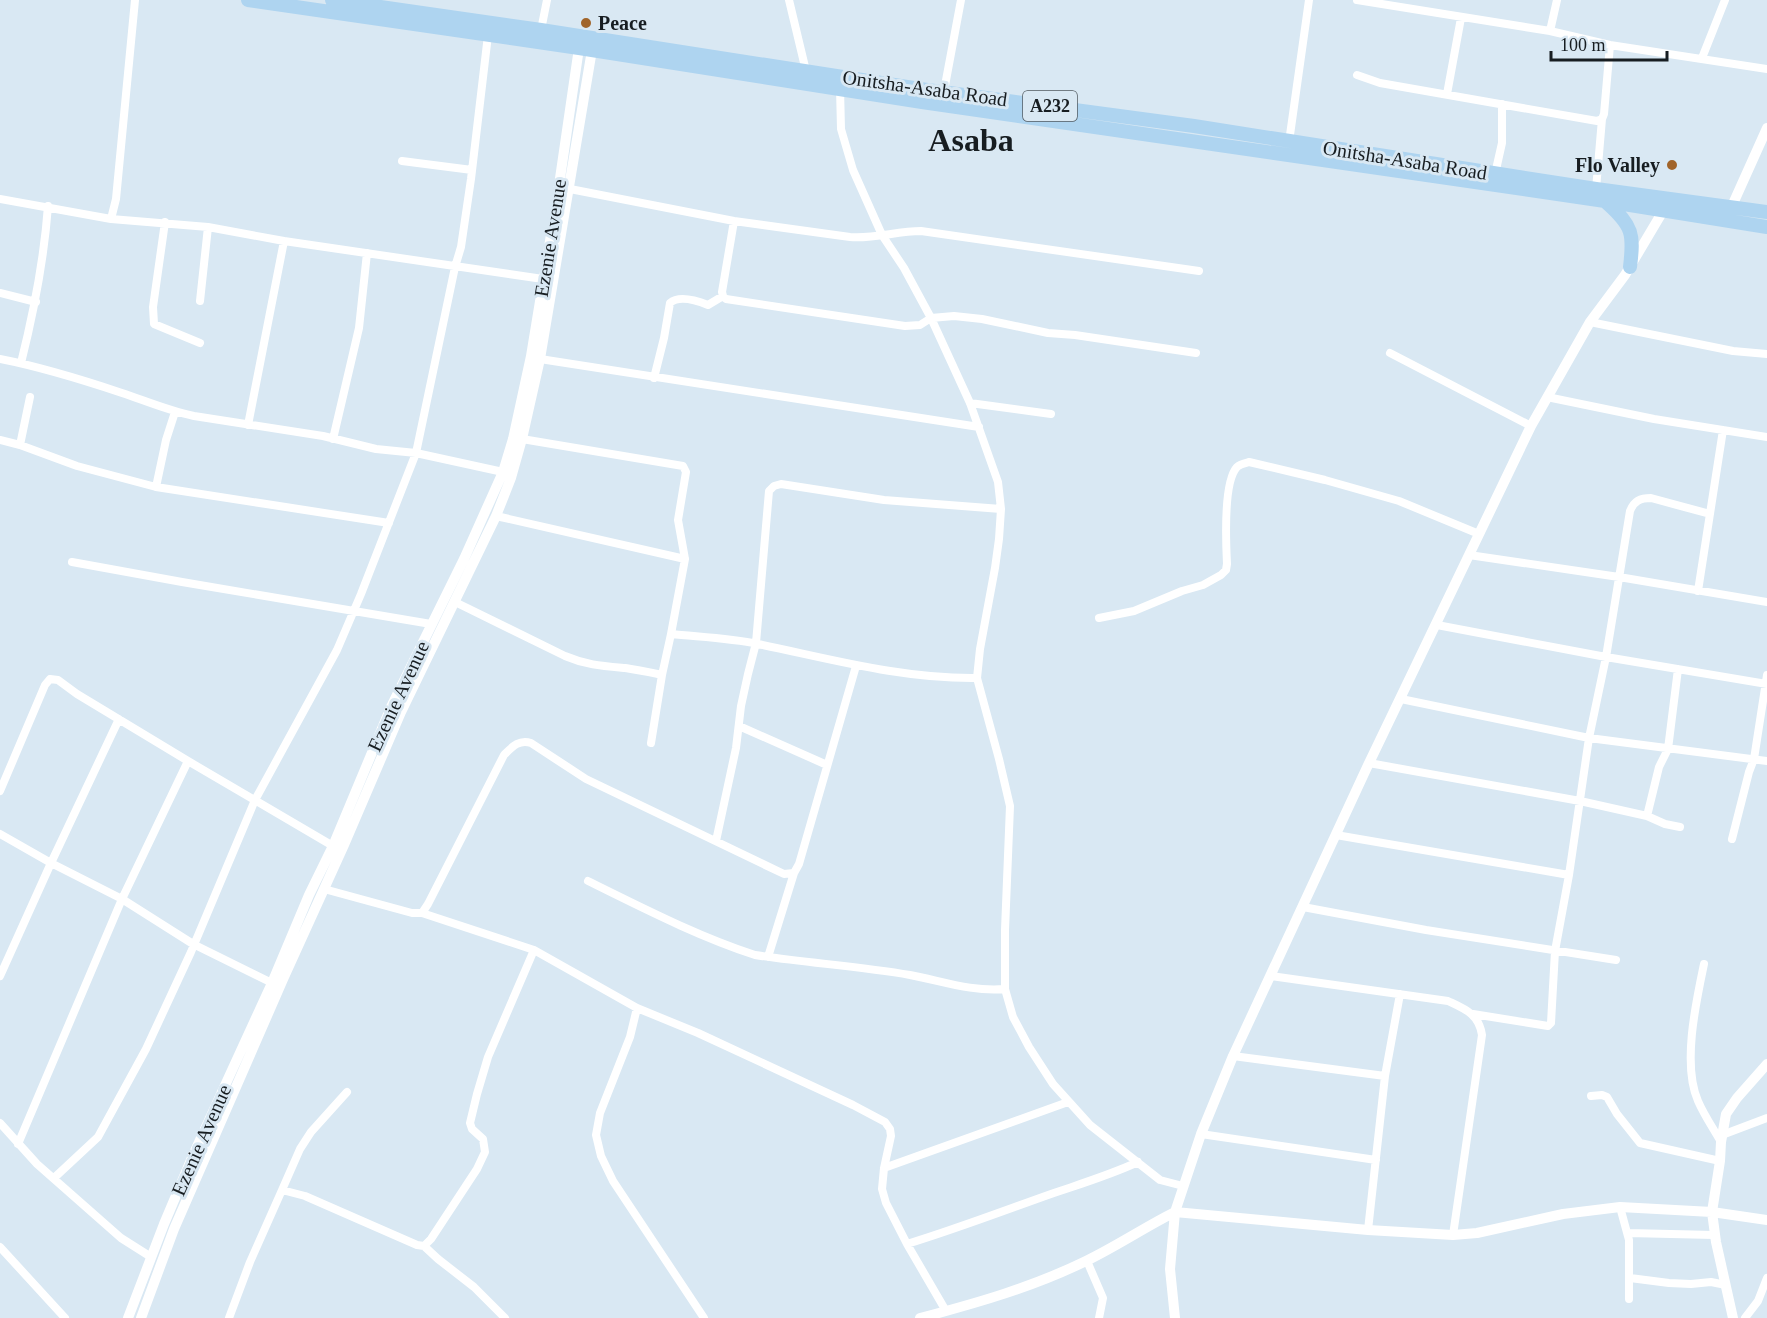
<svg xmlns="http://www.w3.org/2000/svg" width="1767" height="1318" viewBox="0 0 1767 1318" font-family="Georgia,serif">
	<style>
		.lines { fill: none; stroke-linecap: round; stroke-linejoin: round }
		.minor { stroke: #fff; stroke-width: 8 }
		.tertiary { stroke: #fff; stroke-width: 10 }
		.trunk { stroke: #aed4f0; stroke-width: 14 }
		.poi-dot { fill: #a16429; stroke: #d9e8f3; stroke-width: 2 }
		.labels { text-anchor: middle; stroke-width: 6; stroke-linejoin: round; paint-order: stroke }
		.shield { fill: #d9e8f3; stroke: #515a60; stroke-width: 1.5 }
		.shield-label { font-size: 18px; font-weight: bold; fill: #171d21 }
		.poi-label { font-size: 20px; font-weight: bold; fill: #171d21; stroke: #d9e8f3; text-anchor: start }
		.street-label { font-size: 20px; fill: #171d21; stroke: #d9e8f3 }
		.town-label { font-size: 32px; font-weight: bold; fill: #171d21; stroke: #d9e8f3 }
	</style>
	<rect width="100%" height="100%" fill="#d9e8f3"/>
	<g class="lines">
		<path class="minor" d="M789,0l17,71
			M1357,0l193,31 60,14 157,24
			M541,30l6,-30
			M1550,31l7,-31
			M1702,58l23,-58
			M1357,75l23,8 217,38 5,-2
			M840,88l1,41 12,41 29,65 22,33 27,50 39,85 28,79 3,27 -2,30 -4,29 -15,81 -3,29 22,81 11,47 -5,124v59l8,28 16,30 24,37 37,41 70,55 23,6
			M944,91l17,-91
			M1447,94l14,-76
			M1289,142l20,-142
			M402,161l70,9
			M1495,174l7,-31v-39
			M570,189l164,32 116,16c24,2 47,-6 71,-6l278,40
			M1596,189l6,-70 2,-5 6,-69
			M0,199l111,20 97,8 76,14 259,38
			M111,219l5,-20 19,-199
			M734,221l-12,71 1,4 3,3 179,27 15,-1 11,-7 23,-2 28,3 66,14 27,2 121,18
			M165,222l-12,85 1,17 46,19
			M0,293l36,9
			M200,301l8,-74
			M1590,322l143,29 34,3
			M1390,353l141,73
			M0,359c41,8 83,21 122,34 24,8 47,18 72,23l129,20 53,13 40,4 87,19
			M540,359l439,68
			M21,363c13,-52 23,-103 27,-157
			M654,378l10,-40 6,-35c9,-8 28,-2 38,2l15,-9
			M1547,397l107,22 113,18
			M970,403l81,11
			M248,425l36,-184
			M333,439l26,-111 8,-75
			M522,439l161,27 3,6 -8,48 7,39 -14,75
			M0,440l20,5 57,21 79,21 233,36
			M20,445l10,-48
			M156,487l10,-47 9,-28
			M1710,514l-59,-16c-11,0 -17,3 -21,13l-24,146 -17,81 178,23
			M496,516l189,43
			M1469,555l150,22 148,25
			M72,562l110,20 249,42
			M1698,591l25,-161
			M455,602l110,54c21,9 37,10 60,12 12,2 25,4 37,7l9,-41c29,3 59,4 87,10 73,15 144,35 219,34
			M1099,618l35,-7 48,-20 21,-6 18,-10 5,-5 1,-6c-1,-20 -4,-82 10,-97 3,-3 8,-4 12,-5l76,18 74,21 80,33
			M1437,625l169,32 161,27
			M1401,699l188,39 -20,137 -14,76 -4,72 -3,3 -75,-12
			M739,726l88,39
			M651,743l11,-68
			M1369,763l211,38 67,15 18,8 15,3
			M0,791l45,-106 5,-6 8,1 19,14 111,67 145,85
			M1647,816l12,-49 9,-18 10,-80
			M0,834l51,29 71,36 71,45 79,39
			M1336,835l233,40
			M1732,839l17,-67 5,-13 13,-84
			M716,841l20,-93 5,-42 7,-32 8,-31 13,-152 5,-5 7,-2 103,16 117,9
			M588,881c55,27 109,55 167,74 51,8 104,11 155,20 32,6 62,17 95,14
			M324,889l88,24h10l112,37 103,58 61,25 155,72 32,17 5,7 1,7 -7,32 -2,21 4,14 21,41 39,67
			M1303,907l123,23 190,30
			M422,913l6,-9 76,-149c8,-8 15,-16 27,-12l55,36 198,95 10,-1 5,-9 57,-198
			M768,957l26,-84
			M1704,964c-8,38 -22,101 -6,137 6,14 15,27 23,41
			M0,976l51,-113 68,-144
			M1271,976l177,25c17,8 31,13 34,34l-29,200
			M637,1008l-7,29 -30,76 -4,22 5,21 12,25 91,137
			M1233,1056l152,20
			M1591,1096l11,-1 5,2 10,17 23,29 80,18
			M0,1123l37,41 84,74 30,19
			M1201,1134l175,26
			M1722,1135l45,-17
			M18,1144l104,-245 66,-138
			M884,1168l184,-66
			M54,1178l44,-41 48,-88 45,-97 64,-152 82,-150 24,-56 55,-141 39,-186 6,-20 10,-68 17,-144
			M282,1190l18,-41 11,-17 36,-40
			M1620,1207l9,33v59
			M1368,1230l17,-154 15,-82
			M1628,1233l86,2 2,6
			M907,1244c49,-15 96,-33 144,-50 29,-10 59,-19 87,-32
			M424,1246l7,-7 46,-70 8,-17 -2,-13 -11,-10 -2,-6 7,-29 11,-37 46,-107
			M0,1247l65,71
			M1087,1261l16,37 -4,20
			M1630,1278l39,5 22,1 20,-2 15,3
			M229,1318l21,-56 32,-72 23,6 112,49 7,1 14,13 36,28 31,31
			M1745,1318l13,-17 9,-23"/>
		<path class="tertiary" d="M1732,206l35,-78
			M128,1318l36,-94 30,-71 78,-170 37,-88 24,-49 58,-139 73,-148 39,-87 10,-33 18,-83 27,-164 21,-144
			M141,1318l33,-89 110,-252 60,-132 57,-133 95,-196 15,-38 11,-39 18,-80 52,-309
			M920,1318c57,-15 113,-31 166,-57 31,-15 59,-34 89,-49l193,18 85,5 24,-2 86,-19 57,-7 92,5 55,8
			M1175,1318l-5,-49 5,-57 26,-78 32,-78 136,-293 162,-337 59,-104 35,-47 38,-64
			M1733,1318l-17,-76 -4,-30 8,-51 1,-19 5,-28 11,-16 30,-34"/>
		<path class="trunk" d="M248,0l331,48 343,54 683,99 162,26
			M332,0l209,30 379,59 274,37 402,63 171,23
			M1607,203c26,23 27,31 23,64"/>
	</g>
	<g class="poi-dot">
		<circle cx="586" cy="23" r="6"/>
		<circle cx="1672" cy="165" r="6"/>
	</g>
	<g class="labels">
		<rect class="shield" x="1023" y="91" width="54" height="30" rx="4.5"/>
		<g class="shield-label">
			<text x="1050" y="112">A232</text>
		</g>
		<g class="poi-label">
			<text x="598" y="30">Peace</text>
			<text x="1660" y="172" text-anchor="end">Flo Valley</text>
		</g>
		<g class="street-label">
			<text transform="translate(925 88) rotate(8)" y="7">Onitsha-Asaba Road</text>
			<text transform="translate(1405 160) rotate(9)" y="7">Onitsha-Asaba Road</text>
			<text transform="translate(550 238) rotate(-81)" y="7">Ezenie Avenue</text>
			<text transform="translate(398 696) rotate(-65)" y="7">Ezenie Avenue</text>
			<text transform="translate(201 1140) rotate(-66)" y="7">Ezenie Avenue</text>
		</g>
		<g class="town-label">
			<text x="971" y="151">Asaba</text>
		</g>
	</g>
	<path d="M1551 51v9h116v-9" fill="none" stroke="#171d21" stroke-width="3"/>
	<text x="1560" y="51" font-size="18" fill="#171d21" stroke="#d9e8f3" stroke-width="4.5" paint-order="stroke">100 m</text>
</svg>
